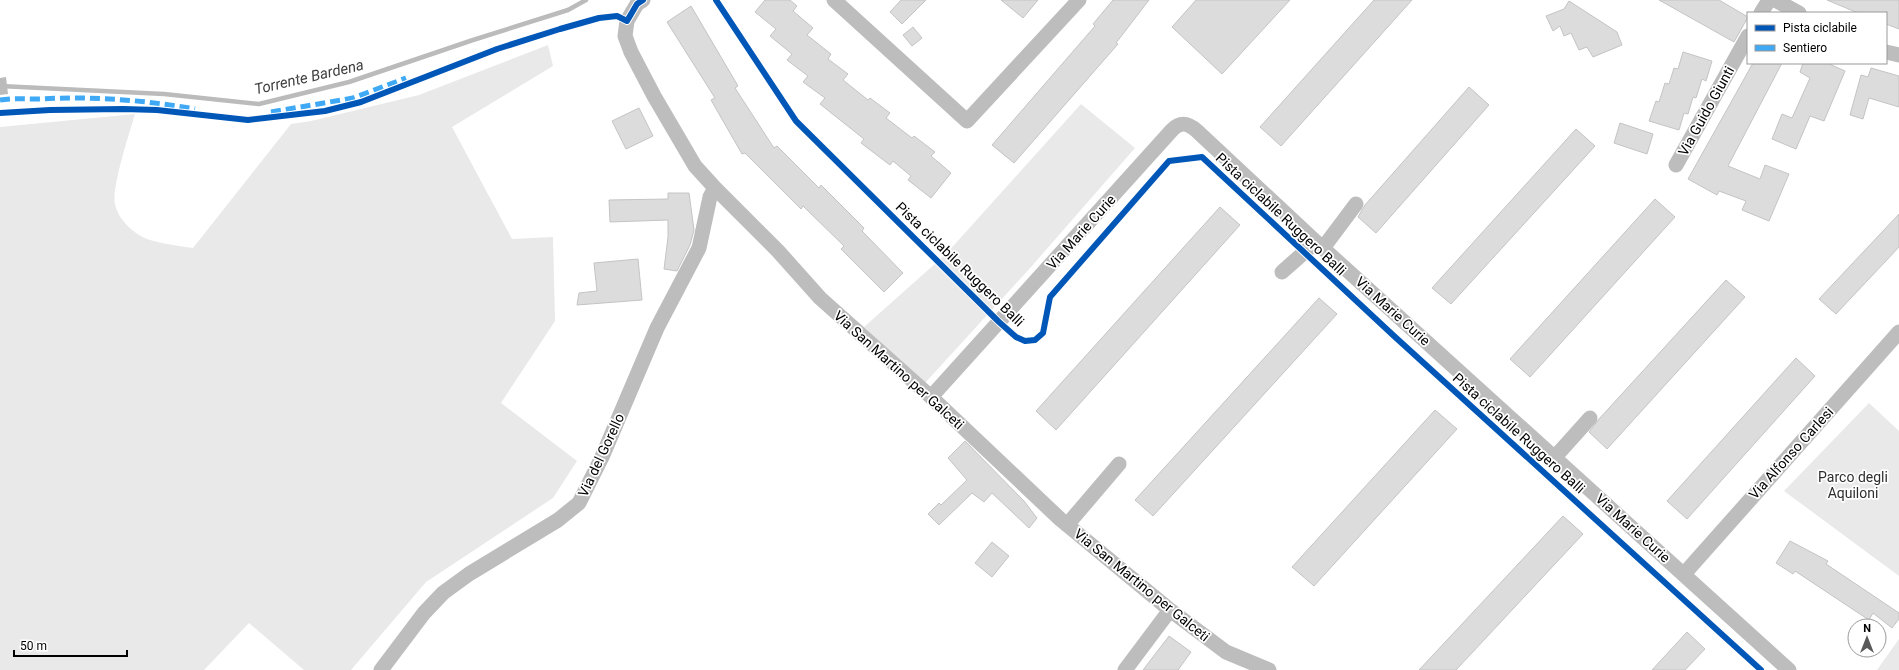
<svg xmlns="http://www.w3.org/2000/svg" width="1899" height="670" viewBox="0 0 1899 670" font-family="Roboto,sans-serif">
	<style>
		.green { fill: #e9e9e9 }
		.water { fill: #bbb }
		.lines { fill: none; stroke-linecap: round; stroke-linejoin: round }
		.stream { stroke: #bbb; stroke-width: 4.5 }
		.building { fill: #dcdcdc; stroke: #c4c4c4 }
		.minor { stroke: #bdbdbd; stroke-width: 15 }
		.quiet { stroke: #3fa9f5; stroke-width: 5; stroke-dasharray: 10 5; stroke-linecap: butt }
		.cycleway-casing { stroke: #fff; stroke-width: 8 }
		.cycleway { stroke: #0057b8; stroke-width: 6 }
		.labels { text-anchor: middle; stroke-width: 3.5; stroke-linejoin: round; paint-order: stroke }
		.street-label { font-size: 14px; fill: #000; stroke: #fff }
		.park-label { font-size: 14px; fill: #2e2e2e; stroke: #fff }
		.water-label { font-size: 15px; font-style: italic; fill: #3f3f3f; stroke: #fff }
	</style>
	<rect width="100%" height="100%" fill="#fff"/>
	<path class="green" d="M548,45l5,21 -101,61 60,112 41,-2 2,84 -54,82 76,58 -24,37 -127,84 -75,88h-47l-55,-47 -45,47h-204v-543l135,-13c-5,17 -24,75 -20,90 3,16 20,31 35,36 14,4 29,6 43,8l98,-124 20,-3 108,-26z
		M1081,104l54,44 -104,119 -106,116 -61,-56 82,-73z
		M1869,403l30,28v145l-115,-85z
		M1899,639v31h-22z"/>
	<path class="water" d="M6,77l2,17 -8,1v-17z"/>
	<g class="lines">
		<path class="stream" d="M0,86l164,8 95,10 90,-22 124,-42 95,-30 18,-10"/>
	</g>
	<path class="building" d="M765,0h25l7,6 -4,5 20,17 -6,7 24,19 -3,5 20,15 -5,6 25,20 2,-2 20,15 -4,5 26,20 2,-2 21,16 -4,4 20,17 -20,25 -23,-18 3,-4 -18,-15 -3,4 -29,-22 3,-4 -44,-35 5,-6 -22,-16 5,-6 -21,-16 5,-6 -22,-18 6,-7 -21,-17z
		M901,0h25l-24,24 -12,-12z
		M1001,0h37l-15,18z
		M1113,0h36l-33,43 2,1 -104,119 -22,-18 103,-119 -2,-2z
		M1196,0h94l-68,74 -50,-47z
		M1374,0h38l-131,146 -21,-19z
		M1659,0h60l29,17 -14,25z
		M1827,0h72v29l-13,-5v-11h-28z
		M1569,1l48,31 5,13 -29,12 -6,-10 -8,3 -8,-17 -7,3 -4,-10 -7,5 -7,-15 18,-7z
		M691,6l47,80 -3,2 39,60 3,-2 42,42 2,-3 43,43 -2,3 41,42 -19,19 -43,-43 3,-3 -41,-40 -2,3 -56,-56 -3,1 -31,-54 4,-2 -48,-76z
		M913,27l9,11 -10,8 -9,-11z
		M1683,52l29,9 -6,20 -4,-2 -6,19 -3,-1 -5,17 -4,-1 -5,17 -30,-9 7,-20 3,1 6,-19 4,1 5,-16 4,1z
		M1753,63h29l-54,103 32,13 5,-14 24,9 -20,47 -27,-11 4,-9 -27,-10 -2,4 -29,-16z
		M1803,63h24l18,8 -21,50 -14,-5 -14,33 -24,-10 10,-25 10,4 18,-40 -10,-6z
		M1871,68l28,8v31l-30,-9 -6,21 -13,-4 11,-40 7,2z
		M1469,87l20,18 -113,128 -18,-16 7,-12z
		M639,108l14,28 -27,13 -14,-28z
		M1620,123l33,11 -6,20 -33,-11z
		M1576,129l19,17 -144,158 -19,-16z
		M668,193h21l5,37 -4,15 -13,26 -13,-2 4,-32v-17l-58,2 -1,-22 59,-1z
		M1655,199l20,18 -145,160 -20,-18z
		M1220,207l20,18 -184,205 -20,-19z
		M1899,214v33l-63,67 -17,-15z
		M638,259l4,41 -65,5 2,-12 18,-2 -3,-28z
		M1726,280l19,17 -138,152 -18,-17 10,-13z
		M1319,298l18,16 -184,202 -18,-16z
		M1796,358l19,18 -128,143 -20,-18z
		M1435,410l22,19 -143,157 -22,-19z
		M965,441l59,60 13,17 -8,10 -37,-35 -8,9 -12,-9 -33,32 -11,-11 11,-11 2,2 26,-25 -19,-22z
		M1563,516l20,18 -127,136h-37z
		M1790,541l38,20 -2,3 73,49v6l-7,9 -19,-15 -4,7 -74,-49 -2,3 -17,-11z
		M992,542l17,14 -17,21 -17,-14z
		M1687,632l18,17 -20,21h-33z
		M1169,636l22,16 -13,18h-35z"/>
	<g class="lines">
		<path class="minor" d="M643,0l-6,4 -10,17 -2,15 6,16 23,44 41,70 20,22 63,63 42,47 111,99 129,122 110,91 56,42 43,18
			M834,0l133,121 112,-121
			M1775,0l24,13
			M1761,13l8,-13
			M1886,52l13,3
			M1676,165l72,-129
			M1323,248l33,-44
			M1282,272l34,-30
			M931,397l241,-267c9,-9 16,-7 25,1l119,111 473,428
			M1555,457l35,-39
			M1067,525l52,-61
			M1684,574l215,-242
			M381,670l43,-57 19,-20 26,-19 89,-54 21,-17 23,-46 55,-129 42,-80 11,-51 5,-9
			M1125,670l45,-60"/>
		<path class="quiet" d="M0,100c13,-2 26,-1 40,-1 52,-3 104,1 155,10
			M271,112l82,-14 53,-20"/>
		<defs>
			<path id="cycleway" d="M716,0l80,121 203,201 17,15 9,4 10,-1 8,-7 7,-36 119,-136 33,-4 192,179 367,334
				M0,113l50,-3 73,-1 34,1 91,10 77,-9 36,-9 136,-53 63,-20 39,-11 18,-2 10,5 10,-17 6,-4"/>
		</defs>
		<use href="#cycleway" class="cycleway-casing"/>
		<use href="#cycleway" class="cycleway"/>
	</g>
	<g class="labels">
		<g class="street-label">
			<text transform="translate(1706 111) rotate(-61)" y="5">Via Guido Giunti</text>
			<text transform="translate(1281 214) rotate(43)" y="5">Pista ciclabile Ruggero Balli</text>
			<text transform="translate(1081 232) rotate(-48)" y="5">Via Marie Curie</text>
			<text transform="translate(960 264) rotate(44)" y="5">Pista ciclabile Ruggero Balli</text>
			<text transform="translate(1393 311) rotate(42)" y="5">Via Marie Curie</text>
			<text transform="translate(899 370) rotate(42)" y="5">Via San Martino per Galceti</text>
			<text transform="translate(1519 433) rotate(42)" y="5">Pista ciclabile Ruggero Balli</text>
			<text transform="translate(1791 453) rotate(-48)" y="5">Via Alfonso Carlesi</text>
			<text transform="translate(601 455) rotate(-65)" y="5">Via del Gorello</text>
			<text transform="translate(1633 528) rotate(42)" y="5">Via Marie Curie</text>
			<text transform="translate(1142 585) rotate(39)" y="5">Via San Martino per Galceti</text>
		</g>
		<g class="park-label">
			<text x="1853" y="482">Parco degli<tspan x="1853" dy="16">Aquiloni</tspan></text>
		</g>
		<g class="water-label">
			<text transform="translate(309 77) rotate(-13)" y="5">Torrente Bardena</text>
		</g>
	</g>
	<rect x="1747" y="12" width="140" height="52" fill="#ffffff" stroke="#999999"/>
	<rect x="1755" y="25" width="20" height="6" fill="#0057b8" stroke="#999999"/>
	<text x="1783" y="32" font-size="12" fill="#000000">Pista ciclabile</text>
	<rect x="1755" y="45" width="20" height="6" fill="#3fa9f5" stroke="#999999"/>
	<text x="1783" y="52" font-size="12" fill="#000000">Sentiero</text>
	<g transform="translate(1867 638)"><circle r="19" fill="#ffffff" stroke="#999999"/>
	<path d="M0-3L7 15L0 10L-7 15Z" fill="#595959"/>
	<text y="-6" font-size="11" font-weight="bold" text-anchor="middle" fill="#000000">N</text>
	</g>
	<path d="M14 650v6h113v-6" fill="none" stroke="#000000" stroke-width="2"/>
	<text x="20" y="650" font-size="12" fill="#000000" stroke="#ffffff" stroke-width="3" paint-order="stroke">50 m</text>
</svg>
